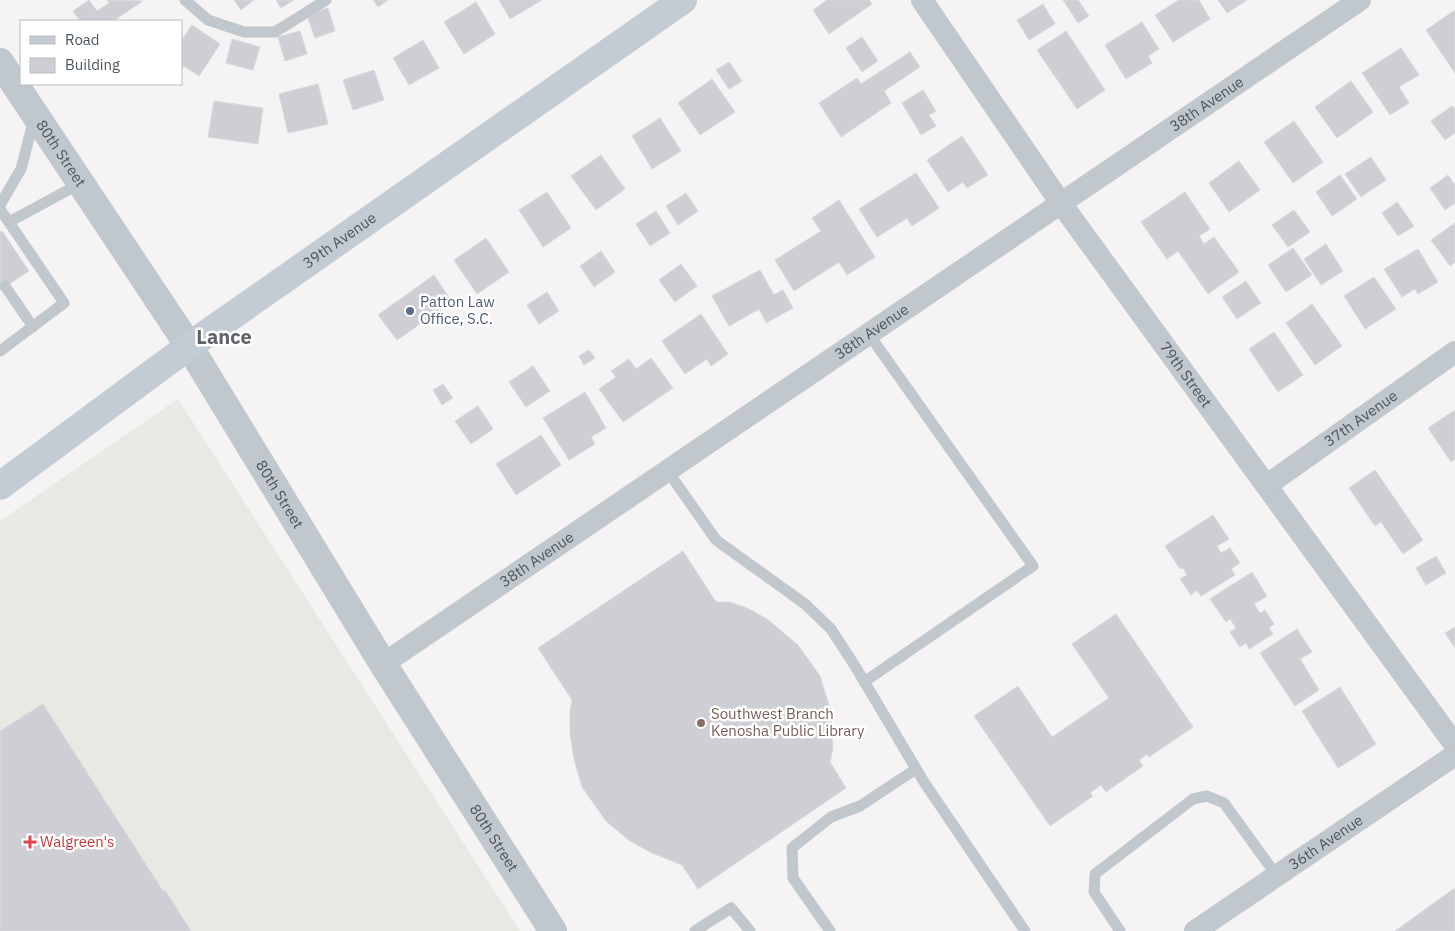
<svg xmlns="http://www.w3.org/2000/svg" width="1455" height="931" viewBox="0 0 1455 931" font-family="'IBM Plex Sans',sans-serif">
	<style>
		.commercial { fill: #eae8e2 }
		.building { fill: #cdcfd4; stroke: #d8d9dd }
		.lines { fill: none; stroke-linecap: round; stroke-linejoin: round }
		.service { stroke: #c0c7cd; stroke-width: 11 }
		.minor { stroke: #c0c7cd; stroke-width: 22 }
		.tertiary { stroke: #c0c7cd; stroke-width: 28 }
		.secondary { stroke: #c3cbd4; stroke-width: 28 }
		.service-dot { fill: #5c6f8a; stroke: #fff; stroke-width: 2 }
		.education-dot { fill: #8d6e63; stroke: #fff; stroke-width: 2 }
		.health-dot { fill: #e0444e; stroke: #fff; stroke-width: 2 }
		.labels { text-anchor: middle; stroke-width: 5; stroke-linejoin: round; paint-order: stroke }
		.street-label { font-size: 15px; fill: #4c565f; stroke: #fff }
		.service-label { font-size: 15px; fill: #4e5e75; stroke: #fff; text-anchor: start }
		.education-label { font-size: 15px; fill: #785e54; stroke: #fff; text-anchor: start }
		.health-label { font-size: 15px; fill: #be3a42; stroke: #fff; text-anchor: start }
		.district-label { font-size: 20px; font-weight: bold; fill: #606367; stroke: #fff }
	</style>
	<rect width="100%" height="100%" fill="#f5f3f3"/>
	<path class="commercial" d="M178,399l342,532h-520v-410z"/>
	<path class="building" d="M89,0l8,11 12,-8 -2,-3 36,1 -30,20h-33l-7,-10z
		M234,0h20l-13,10z
		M276,0h18l-13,8z
		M373,0h15l-10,7z
		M499,0h43l-32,19z
		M827,0h42l3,4 -43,30 -16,-24z
		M1063,0h15l11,16 -11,7z
		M1179,0h20l11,19 -37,23 -18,-27z
		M1218,0h29l-20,13z
		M476,2l19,32 -31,20 -20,-32z
		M1043,4l12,20 -26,16 -12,-20z
		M328,8l7,23 -20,7 -8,-23z
		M1455,10v63l-29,-43z
		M1142,22l17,27 -11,7 4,7 -26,16 -21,-34z
		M192,25l28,19 -21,32 -15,-10 -3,4v-29z
		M300,31l7,23 -22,7 -7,-24z
		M1066,31l39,59 -28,19 -40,-59z
		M862,37l16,24 -16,11 -16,-24z
		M232,39l28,8 -7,23 -27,-7z
		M423,40l16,28 -30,17 -16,-27z
		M1401,48l18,27 -20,12 10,16 -19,12 -28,-42z
		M910,52l10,15 -36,24 7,12 -50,34 -22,-34 38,-25 4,6z
		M729,62l13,19 -13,8 -13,-19z
		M374,70l10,30 -31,10 -10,-30z
		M712,79l23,33 -35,23 -22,-32z
		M1351,81l22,31 -36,26 -22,-31z
		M318,84l10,40 -40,9 -9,-39z
		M923,90l13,21 -7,4 7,11 -15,9 -19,-32z
		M214,101l49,7 -5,36 -50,-7z
		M1452,106l3,3v24l-10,7 -14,-19z
		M660,118l21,33 -29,18 -20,-33z
		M1294,121l29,41 -30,21 -29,-41z
		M962,136l26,39 -21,13 -4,-6 -15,10 -21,-32z
		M601,155l24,34 -29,21 -25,-34z
		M1371,157l15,23 -25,17 -16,-23z
		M1239,161l21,29 -31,22 -20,-29z
		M916,173l23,35 -27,18 -5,-8 -30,19 -18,-28z
		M1340,175l17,24 -25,17 -16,-24z
		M1448,175l7,10v18l-10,7 -15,-22z
		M547,192l24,36 -28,19 -24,-37z
		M1185,192l25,37 -11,7 5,8 10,-7 25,35 -31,22 -30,-43 -11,8 -26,-37z
		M686,193l12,18 -20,14 -12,-19z
		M839,200l36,57 -28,18 -8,-13 -45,29 -19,-31 46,-29 -9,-13z
		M1397,202l17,24 -16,10 -16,-23z
		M1294,210l16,22 -22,15 -16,-22z
		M656,211l14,22 -20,13 -14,-22z
		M1455,223v39l-5,4 -19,-26z
		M2,231l27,40 -29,19v-58z
		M486,238l23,34 -32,22 -23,-34z
		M1326,244l17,27 -22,14 -17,-26z
		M1293,248l19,27 -26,17 -18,-27z
		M1418,249l20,33 -20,12 -3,-5 -13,8 -18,-28z
		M601,251l14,21 -21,15 -14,-21z
		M681,264l16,22 -22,16 -16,-22z
		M760,270l14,25 9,-5 10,18 -27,15 -7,-14 -30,17 -17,-30z
		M434,275l18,27 -55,38 -19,-25z
		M1374,277l22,32 -31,20 -21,-33z
		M1246,281l15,22 -24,16 -15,-22z
		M547,292l12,19 -20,13 -12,-19z
		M1312,304l30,42 -27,19 -29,-42z
		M701,314l27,40 -17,12 -4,-7 -22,15 -23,-33z
		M1274,332l29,43 -25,17 -29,-43z
		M589,350l6,8 -11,7 -5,-9z
		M651,358l22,30 -50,34 -24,-33 17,-12 -5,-6 18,-12 7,10z
		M533,366l17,25 -24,16 -17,-25z
		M443,384l10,14 -11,7 -9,-15z
		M585,392l21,36 -15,9 4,7 -26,16 -26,-42z
		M478,406l15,23 -22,15 -16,-23z
		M1455,410v49l-4,3 -23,-34z
		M541,435l20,30 -45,30 -20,-31z
		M1375,470l48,70 -20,14 -22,-32 -6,4 -26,-38z
		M1213,515l16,24 -12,7 4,7 9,-5 10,15 -9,6 4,6 -34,21 -4,-6 -6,5 -11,-16 7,-4 -4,-7 -3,1 -15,-23z
		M683,551l33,51h14l17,6 20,11 31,26 22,31 11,36 2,36 -3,14 16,26 -148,101 -16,-24 -30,-12 -22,-12 -24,-20 -24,-34 -8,-28 -4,-25v-22l2,-12 -34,-52z
		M1436,556l10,17 -20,12 -10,-17z
		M1252,572l15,24 -13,8 6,9 5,-3 9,14 -5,4 4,6 -24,15 -3,-6 -6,4 -10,-15 6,-4 -6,-9 -4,3 -16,-23z
		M1116,614l77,113 -44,30 -2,-3 -8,6 4,6 -37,26 -5,-7 -11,8 3,3 -43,30 -76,-110 44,-30 34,51 57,-39 -37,-54z
		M1455,627v21l-10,-15z
		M1297,629l15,23 -12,7 19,31 -24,16 -35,-53z
		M1340,687l36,57 -38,24 -36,-57z
		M43,704l120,187 2,-1 26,41h-191v-200z
		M1455,888v43h-60z"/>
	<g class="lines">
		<path class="service" d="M185,0l23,20 36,12h31l51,-32
			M0,205l21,-36 13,-50
			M0,209l64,94 -64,48
			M9,222l72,-39
			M5,286l28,41
			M667,470l49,70 89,64 26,25 24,37 69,116 101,149
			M864,682l169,-116 -165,-233
			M695,931l36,-23 19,23
			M830,931l-37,-53 -1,-30 39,-31 29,-11 56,-37
			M1120,931l-26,-39 1,-18 98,-75 14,-3 17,7 53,73"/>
		<g class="minor">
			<path id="s1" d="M922,0l138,202 395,543"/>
			<path id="s2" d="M1267,485l188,-133"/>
			<path id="s3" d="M383,664l977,-664"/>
			<path id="s4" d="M1195,931l260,-176"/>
		</g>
		<path class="tertiary" id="s5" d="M0,62l189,284 194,318 170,267"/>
		<path class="secondary" id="s6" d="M0,486l189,-140 494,-346"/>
	</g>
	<circle class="service-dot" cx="410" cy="311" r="5"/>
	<circle class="education-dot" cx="701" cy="723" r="5"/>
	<path class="health-dot" d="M27.5 834.5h5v5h5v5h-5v5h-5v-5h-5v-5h5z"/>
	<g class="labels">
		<g class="street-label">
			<text dy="5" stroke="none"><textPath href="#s3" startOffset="996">38th Avenue</textPath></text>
			<text dy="5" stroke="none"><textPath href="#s5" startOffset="110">80th Street</textPath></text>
			<text dy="5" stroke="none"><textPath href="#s6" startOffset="419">39th Avenue</textPath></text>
			<text dy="5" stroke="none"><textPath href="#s3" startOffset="591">38th Avenue</textPath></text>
			<text dy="5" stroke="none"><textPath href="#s1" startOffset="458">79th Street</textPath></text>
			<text dy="5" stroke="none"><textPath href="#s2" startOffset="115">37th Avenue</textPath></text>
			<text dy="5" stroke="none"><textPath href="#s5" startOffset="515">80th Street</textPath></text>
			<text dy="5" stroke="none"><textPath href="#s3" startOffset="186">38th Avenue</textPath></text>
			<text dy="5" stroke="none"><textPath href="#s5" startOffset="920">80th Street</textPath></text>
			<text dy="5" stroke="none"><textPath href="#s4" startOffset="158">36th Avenue</textPath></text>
		</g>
		<g class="service-label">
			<text x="420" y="307">Patton Law<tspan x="420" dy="17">Office, S.C.</tspan></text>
		</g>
		<g class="education-label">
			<text x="711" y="719">Southwest Branch<tspan x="711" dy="17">Kenosha Public Library</tspan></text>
		</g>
		<g class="health-label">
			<text x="40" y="847">Walgreen's</text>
		</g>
		<g class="district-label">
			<text x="224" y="344">Lance</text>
		</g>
	</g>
	<rect x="20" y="20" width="162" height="65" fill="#ffffff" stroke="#b7bbbf"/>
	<rect x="30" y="36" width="25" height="8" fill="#c3cbd4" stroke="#b7bbbf"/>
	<text x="65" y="45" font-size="15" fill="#4c565f">Road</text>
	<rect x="30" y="58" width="25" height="15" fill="#cdcfd4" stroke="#b7bbbf"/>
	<text x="65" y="70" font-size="15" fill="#4c565f">Building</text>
</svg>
